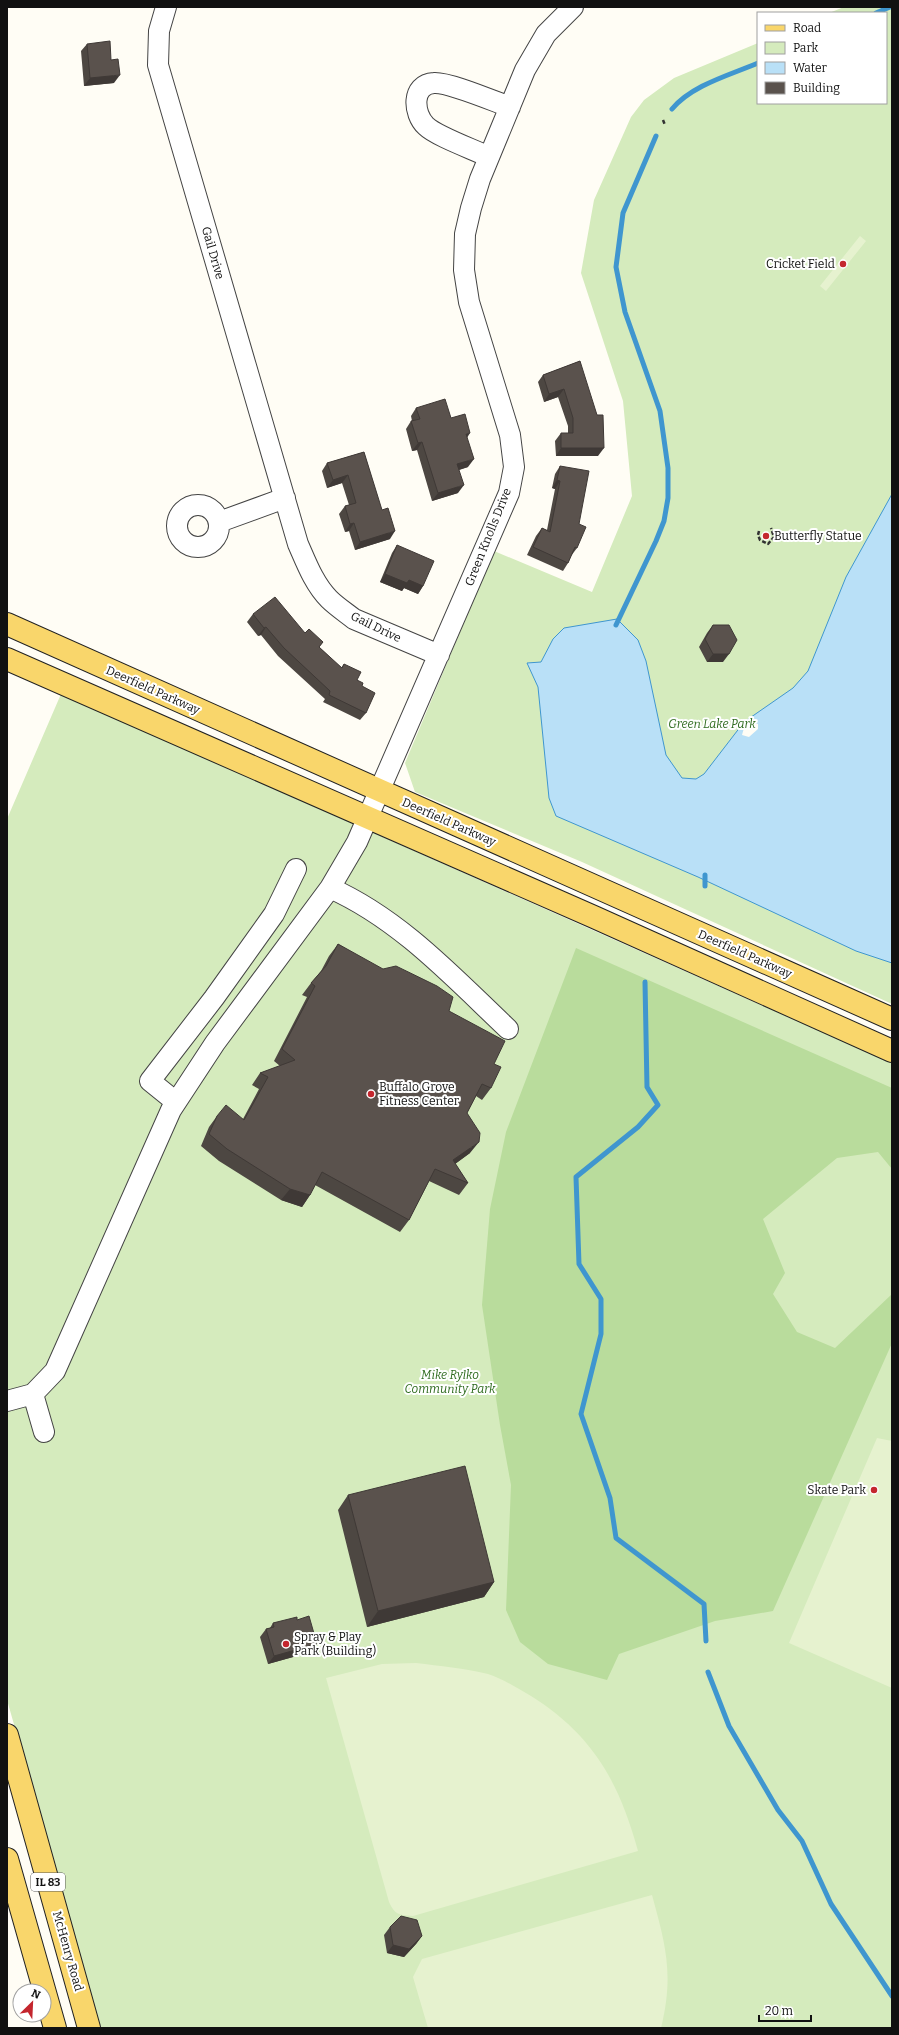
<svg xmlns="http://www.w3.org/2000/svg" width="899" height="2035" viewBox="0 0 899 2035" font-family="Bitter,serif">
	<style>
		.green { fill: #d5ebbd }
		.forest { fill: #b9dc9c }
		.pitch { fill: #e6f2cf }
		.water { fill: #b9e0f7; stroke: #3f96cf }
		.pier { fill: #fffdf5 }
		.lines { fill: none; stroke-linecap: round; stroke-linejoin: round }
		.stream { stroke: #3f96cf; stroke-width: 5 }
		.minor-casing { stroke: #444; stroke-width: 22 }
		.major-casing { stroke: #222; stroke-width: 24 }
		.path { stroke: #333; stroke-width: 2.5; stroke-dasharray: 4 2; stroke-linecap: butt }
		.minor { stroke: #fff; stroke-width: 20 }
		.major { stroke: #f9d66b; stroke-width: 22 }
		.wall { fill: #4d4742 }
		.shaded-wall { fill: #3f3936 }
		.building { fill: #5a524d; stroke: #3f3936 }
		.poi-dot { fill: #c4262e; stroke: #fff; stroke-width: 1.5 }
		.labels { text-anchor: middle; stroke-width: 4; stroke-linejoin: round; paint-order: stroke }
		.shield { fill: #fff; stroke: #585858; stroke-width: 1 }
		.shield-label { font-size: 11px; font-weight: bold; fill: #111 }
		.street-label { font-size: 12px; fill: #111; stroke: #fff }
		.poi-label { font-size: 12px; fill: #111; stroke: #fff; text-anchor: start }
		.park-label { font-size: 12px; font-style: italic; fill: #2f6b1f; stroke: #fff }
	</style>
	<rect width="100%" height="100%" fill="#fffdf5"/>
	<path class="green" d="M844,7h48v997l-310,-142 -167,-70 -10,-29 89,-212 98,41 40,-96 -9,-95 -42,-128 13,-73 37,-83 13,-17 30,-22 84,-35v60h128v-90h-57z
		M61,694l831,369v965h-791l-94,-328v-881z"/>
	<path class="forest" d="M576,948l316,140v81l-14,-17 -41,6 -74,61 22,54 -12,21 24,38 38,16 57,-54v49l-119,268 -58,10 -96,33 -12,26 -59,-16 -28,-22 -14,-32 5,-125 -11,-60 -18,-120 8,-96 16,-77z"/>
	<path class="pitch" d="M860,236l6,5 -40,50 -6,-5z
		M877,1438l15,3v247l-103,-45z
		M416,1663c24,3 48,5 72,11 15,5 29,14 43,22 62,39 88,86 107,155l-225,65c-14,-1 -18,-1 -24,-14l-63,-224 56,-14z
		M652,1895c14,51 22,80 9,133h-233l-15,-51 9,-18z"/>
	<path class="water" d="M892,494v469l-36,-12 -158,-74 -142,-61 -7,-18 -11,-111 -11,-24 14,-1 12,-23 11,-11 53,-9 21,21 8,21 20,94 16,23 14,1 8,-5 40,-52 49,-34 15,-17 38,-94z"/>
	<path class="pier" d="M744,719l5,5 2,-2 7,2v5l-9,8 -7,-2 2,-7 -4,-5z"/>
	<g class="lines">
		<path class="stream" d="M876,13l14,-6
			M672,109c20,-24 58,-34 86,-46
			M616,625l40,-84 8,-20 4,-23v-30l-8,-57 -35,-99 -9,-45 7,-54 33,-77
			M705,886v-11
			M645,982l2,105 11,18 -20,22 -62,50 3,87 22,35v35l-20,80 29,84 6,40 88,66 2,37
			M708,1672l21,54 49,84 24,31 29,63 61,92"/>
		<defs>
			<path id="minor" d="M166,7l-7,24 -1,34 140,479c8,18 16,40 31,55 7,7 16,13 25,20l85,36
				M489,157c-14,-7 -53,-21 -63,-31 -13,-12 -15,-42 8,-43 15,-1 59,18 76,24
				M177 526a21 21 0 1 1 42 0a21 21 0 1 1-42 0Z
				M219,522l66,-24
				M330,888c70,31 124,90 178,141
				M176,1102l-26,-21 64,-83 60,-84 22,-45
				M33,1394l11,38
				M7,1401l26,-7 22,-23 116,-261 44,-67 115,-155 27,-46 152,-349 5,-26 -4,-32 -41,-133 -5,-32 1,-36 6,-26 9,-29 45,-109 21,-36 27,-27"/>
			<path id="major" d="M7,624l885,395
				M7,659l587,258 298,134
				M7,1735l82,293
				M7,1859l48,169"/>
		</defs>
		<use href="#minor" class="minor-casing"/>
		<use href="#major" class="major-casing"/>
		<path class="path" d="M663,120l2,5
			M759,531l-1,4 2,5 8,4 6,-7 -3,-9"/>
		<use href="#minor" class="minor"/>
		<use href="#major" class="major"/>
	</g>
	<path class="wall" d="M87,44l24,16 3,23 -30,3 -3,-35z
		M580,361l18,95h-42l-1,-15 6,-8h7v-7l-10,-29 -14,5 -6,-20 5,-7z
		M416,408l35,10 16,20 1,29 -9,3 -1,23 -26,8 -15,-51 -5,1 -6,-22 5,-8h1l-1,-5z
		M364,452l26,87 -35,11 -6,-19 -4,1 -6,-18 6,-8 4,-1 -7,-22 -15,5 -5,-17 5,-8z
		M560,466l19,58 -2,24 -6,8 -3,7 -5,8 -36,-16 9,-19 6,-8 5,2 8,-41 -3,-1 3,-14z
		M397,545l26,41 -5,8 -14,-6 -2,3 -22,-9 12,-29z
		M253,614l52,19 18,9 -4,5 22,21 3,-4 18,22 4,27 -6,7 -37,-18 2,-3 -47,-43 -17,-21 -3,1 -11,-14z
		M713,625l10,37h-16l-8,-15 8,-14z
		M338,944l111,67 45,53 -3,24 -9,12 -6,-4 -9,17 3,40 -15,11 13,19 -9,12 -30,-14 -20,39 -9,12 -85,-47 -5,10 -8,12 -21,-7 -62,-39 -18,-15 8,-19 8,-11 26,3 16,-30 -7,-4 8,-12 20,-7 -6,-5 33,-64 -5,-2 9,-12 10,-12 8,-15z
		M348,1495l146,87 -10,15 -117,30 -29,-117z
		M297,1620l14,32 -43,12 -8,-27 6,-8 4,-1 3,-5z
		M390,1927l32,9 -6,8 -12,13 -17,-4 -3,-18z"/>
	<path class="shaded-wall" d="M120,75l-6,8 -30,3 6,-8z
		M564,389l-6,8 -14,5 5,-8z
		M470,433l-5,8 1,-7z
		M422,442l-5,8 -5,1 6,-8z
		M561,448h43l-6,8h-42z
		M474,459l-6,8 -16,5 5,-8z
		M348,475l-6,8 -15,5 6,-8z
		M557,480l3,1 -5,8 -3,-1z
		M464,485l-6,8 -26,8 6,-8z
		M354,523l-5,8 -4,1 5,-8z
		M395,531l-5,8 -35,11 5,-8z
		M385,574l24,6 14,6 -5,8 -14,-6 -2,3 -22,-9z
		M266,627l-5,8 -3,1 6,-8z
		M713,654h16l-6,8h-16z
		M479,1142l-9,11 -26,19 9,-12z
		M290,1189l20,6 -8,12 -21,-7z
		M494,1582l-10,15 -117,30 11,-16z
		M317,1644l-6,8 -43,12 6,-8z
		M422,1936l-6,8 -12,13 -17,-4 6,-8z"/>
	<path class="building" d="M110,41l1,19 7,-1 2,16 -30,3 -3,-34z
		M580,361l17,54h6l1,33h-43v-15h12v-15l-9,-29 -15,5 -6,-19z
		M445,399l6,19 14,-4 5,19 -4,1 8,25 -17,5 7,21 -26,8 -16,-51 -4,1 -7,-22 9,-2 -4,-11z
		M364,452l18,58 6,-2 7,23 -35,11 -6,-19 -4,1 -5,-18 11,-3 -8,-28 -15,5 -6,-17z
		M560,466l29,5 -10,53 7,3 -9,21 -2,-1 -7,16 -35,-16 9,-19 8,4 10,-51 -3,-1z
		M397,545l37,16 -11,25 -14,-6 -2,3 -22,-9z
		M275,597l30,36 4,-4 14,13 -4,5 23,21 2,-4 17,8 -4,8 6,3 -1,3 13,7 -9,20 -37,-18 1,-4 -46,-43 -18,-21 -2,1 -11,-14z
		M713,625h16l8,15 -8,14h-16l-8,-15z
		M338,944l45,25 13,-3 41,20 16,11 -4,14 56,30 -11,23 7,3 -10,21 -9,-4 -15,29 13,20 -1,9 -26,18 15,23 -33,-14 -26,51 -87,-48 -12,23 -20,-6 -63,-40 -18,-15 8,-18 9,-11 18,15 24,-43 -8,-4 35,-13 -13,-11 33,-63 -4,-3 15,-17z
		M465,1466l29,116 -116,29 -30,-116z
		M309,1616l8,28 -43,12 -8,-27 8,-2 -1,-4 24,-6v3z
		M401,1916l16,4 5,16 -13,13 -16,-4 -3,-18z"/>
	<g class="poi-dot">
		<circle cx="843" cy="264" r="4"/>
		<circle cx="766" cy="536" r="4"/>
		<circle cx="371" cy="1094" r="4"/>
		<circle cx="874" cy="1490" r="4"/>
		<circle cx="286" cy="1644" r="4"/>
	</g>
	<g class="labels">
		<rect class="shield" x="31" y="1873" width="34" height="18" rx="3"/>
		<g class="shield-label">
			<text x="48" y="1886">IL 83</text>
		</g>
		<g class="street-label">
			<text transform="translate(213 253) rotate(74)" y="4">Gail Drive</text>
			<text transform="translate(488 537) rotate(-68)" y="4">Green Knolls Drive</text>
			<text transform="translate(376 627) rotate(26)" y="4">Gail Drive</text>
			<text transform="translate(153 690) rotate(24)" y="4">Deerfield Parkway</text>
			<text transform="translate(449 822) rotate(24)" y="4">Deerfield Parkway</text>
			<text transform="translate(745 954) rotate(24)" y="4">Deerfield Parkway</text>
			<text transform="translate(68 1951) rotate(74)" y="4">McHenry Road</text>
		</g>
		<g class="poi-label">
			<text x="835" y="268" text-anchor="end">Cricket Field</text>
			<text x="774" y="540">Butterfly Statue</text>
			<text x="379" y="1091">Buffalo Grove<tspan x="379" dy="14">Fitness Center</tspan></text>
			<text x="866" y="1494" text-anchor="end">Skate Park</text>
			<text x="294" y="1641">Spray &amp; Play<tspan x="294" dy="14">Park (Building)</tspan></text>
		</g>
		<g class="park-label">
			<text x="712" y="728">Green Lake Park</text>
			<text x="450" y="1379">Mike Rylko<tspan x="450" dy="14">Community Park</tspan></text>
		</g>
	</g>
	<rect width="899" height="2035" fill="none" stroke="#111111" stroke-width="16"/>
	<rect x="757" y="12" width="130" height="92" fill="#ffffff" stroke="#a0a0a0"/>
	<rect x="765" y="25" width="20" height="6" fill="#f9d66b" stroke="#a0a0a0"/>
	<text x="793" y="32" font-size="12" fill="#111111">Road</text>
	<rect x="765" y="42" width="20" height="12" fill="#d5ebbd" stroke="#a0a0a0"/>
	<text x="793" y="52" font-size="12" fill="#111111">Park</text>
	<rect x="765" y="62" width="20" height="12" fill="#b9e0f7" stroke="#a0a0a0"/>
	<text x="793" y="72" font-size="12" fill="#111111">Water</text>
	<rect x="765" y="82" width="20" height="12" fill="#5a524d" stroke="#a0a0a0"/>
	<text x="793" y="92" font-size="12" fill="#111111">Building</text>
	<g transform="translate(32 2003) rotate(24)"><circle r="19" fill="#ffffff" stroke="#a0a0a0"/>
	<path d="M0-3L7 15L0 10L-7 15Z" fill="#c4262e"/>
	<text y="-6" font-size="11" font-weight="bold" text-anchor="middle" fill="#111111">N</text>
	</g>
	<path d="M759 2015v6h52v-6" fill="none" stroke="#111111" stroke-width="2"/>
	<text x="765" y="2015" font-size="12" fill="#111111" stroke="#ffffff" stroke-width="3" paint-order="stroke">20 m</text>
</svg>
